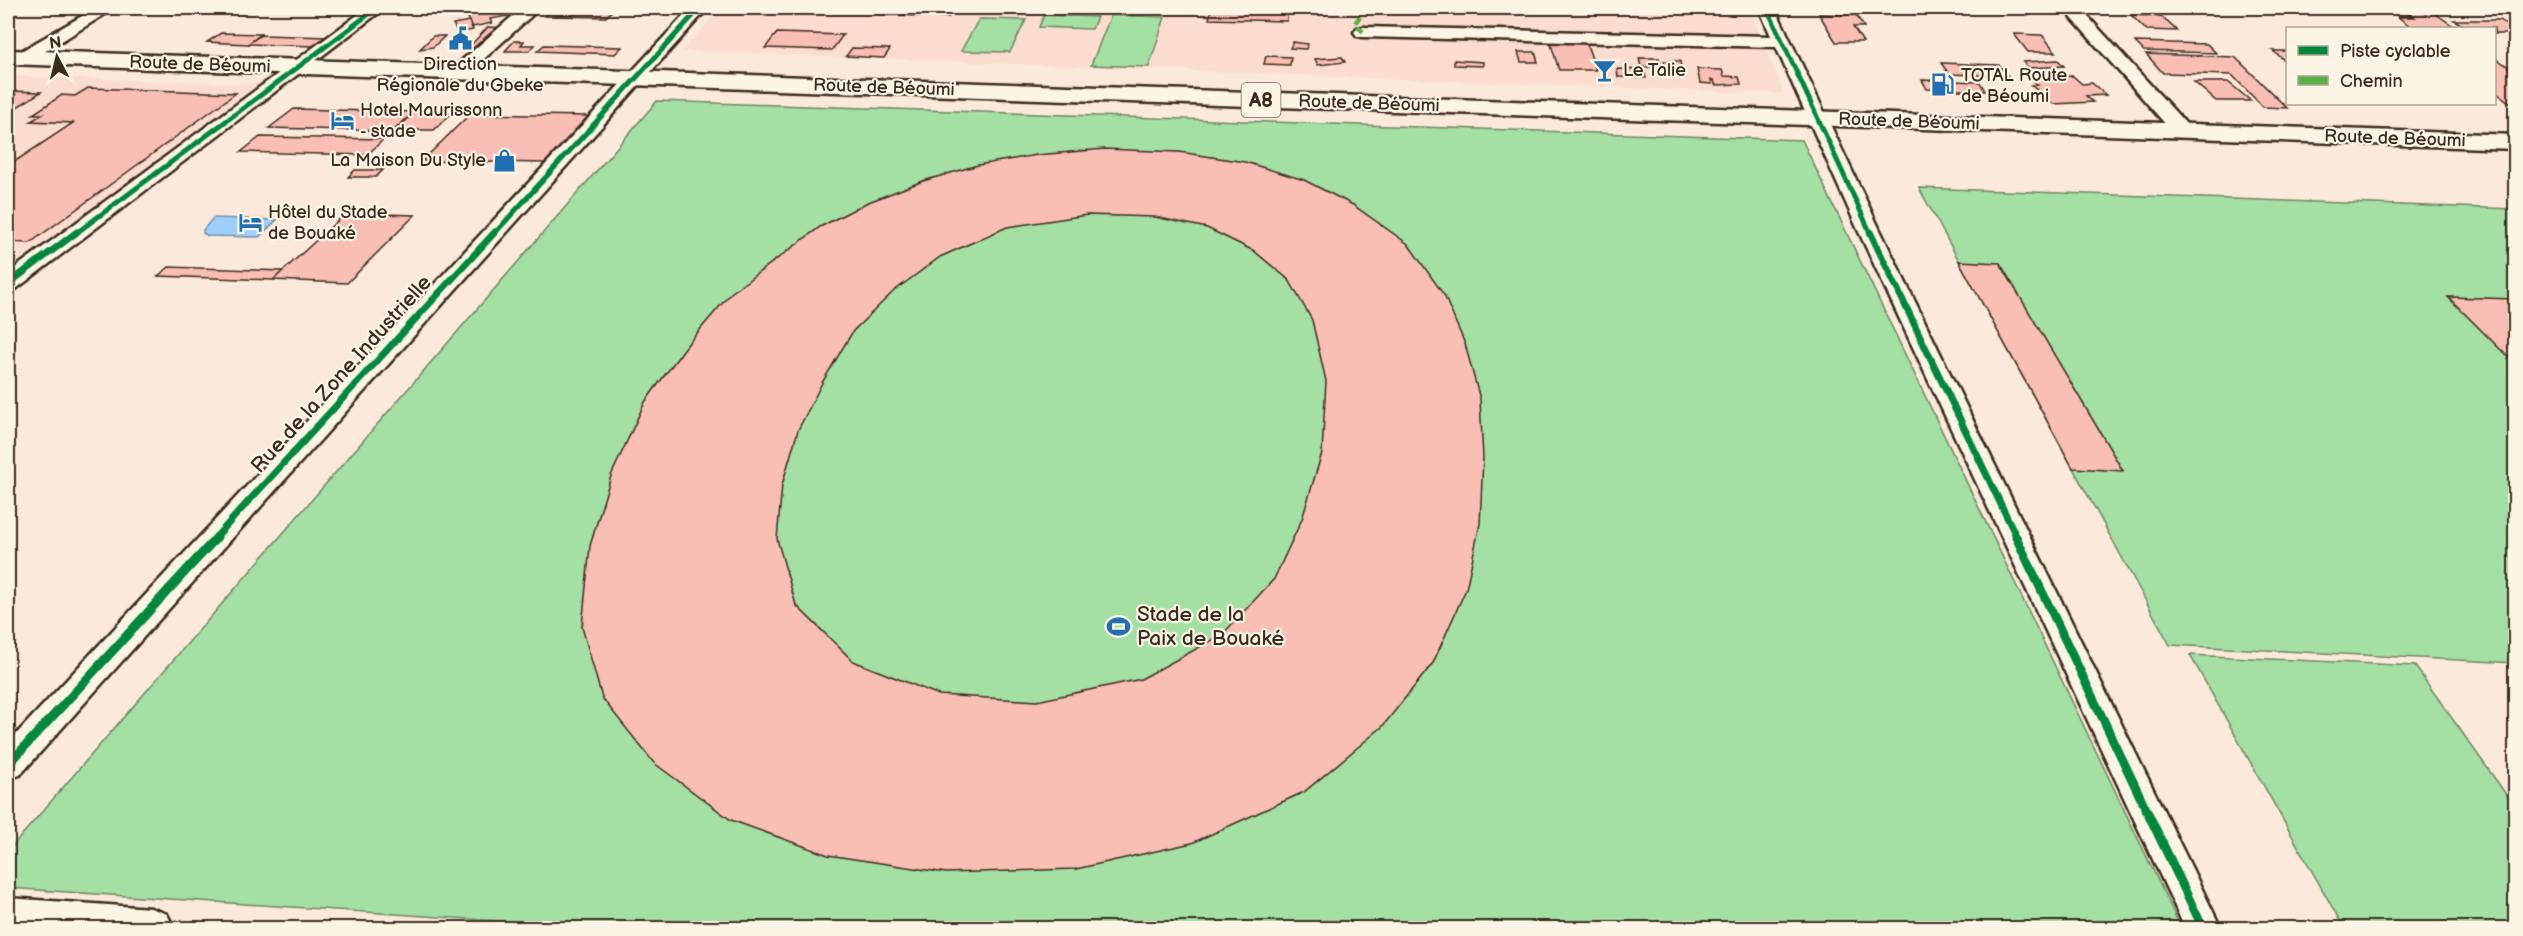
<svg xmlns="http://www.w3.org/2000/svg" width="2523" height="936" viewBox="0 0 2523 936" font-family="'Balsamiq Sans',sans-serif">
	<style>
		.built { fill: #faddcf }
		.green { fill: #a4dfa4; stroke: #708461; stroke-width: 1.5 }
		.water { fill: #9ecffa; stroke: #768da2; stroke-width: 1.5 }
		.building { fill: #f9beb4; stroke: #3b2a1e; stroke-width: 1.5; fill-rule: evenodd }
		.lines { fill: none; stroke-linecap: round; stroke-linejoin: round }
		.minor-casing { stroke: #3b2a1e; stroke-width: 5 }
		.tertiary-casing { stroke: #3b2a1e; stroke-width: 5 }
		.primary-casing { stroke: #3b2a1e; stroke-width: 5 }
		.minor { fill: #fcf5e5; fill-rule: evenodd }
		.tertiary { fill: #fcf5e5; fill-rule: evenodd }
		.primary { fill: #fcf5e5; fill-rule: evenodd }
		.quiet { stroke: #57b245; stroke-width: 4.5; stroke-dasharray: 8 4.5; stroke-linecap: butt }
		.cycleway-far2-casing { stroke: #fcf5e5; stroke-width: 8 }
		.cycleway-far1-casing { stroke: #fcf5e5; stroke-width: 10 }
		.cycleway-casing { stroke: #fcf5e5; stroke-width: 13 }
		.cycleway-far2 { stroke: #00873e; stroke-width: 5 }
		.cycleway-far1 { stroke: #00873e; stroke-width: 7 }
		.cycleway { stroke: #00873e; stroke-width: 9 }
		.labels { text-anchor: middle; stroke-width: 4.5; stroke-linejoin: round; paint-order: stroke }
		.far-street-label { font-size: 18px; fill: #3b2a1e; stroke: #fcf5e5 }
		.far-poi-label { font-size: 18px; fill: #3b2a1e; stroke: #fcf5e5; text-anchor: start }
		.shield { fill: #fcf5e5; stroke: #75675a; stroke-width: 1.5 }
		.shield-label { font-size: 20px; font-weight: bold; fill: #3b2a1e }
		.street-label { font-size: 21px; fill: #3b2a1e; stroke: #fcf5e5 }
		.poi-label { font-size: 21px; fill: #3b2a1e; stroke: #fcf5e5; text-anchor: start }
	</style>
	<rect width="100%" height="100%" fill="#fbeadb"/>
	<filter id="ink" filterUnits="userSpaceOnUse"><feTurbulence type="fractalNoise" baseFrequency=".0167" numOctaves="2"/><feDisplacementMap in="SourceGraphic" scale="12" xChannelSelector="R" yChannelSelector="G"/><feConvolveMatrix kernelMatrix="1 2 1 2 8 2 1 2 1" color-interpolation-filters="sRGB"/></filter>
	<g filter="url(#ink)">
		<path class="built" d="M721,8h1028l35,86 -1102,-43z
			M8,76l255,8 -255,194z"/>
		<path class="green" d="M1044,15l53,2 -5,12 -53,-2z
			M1111,15l54,2 -16,50 -58,-2z
			M979,19l47,1 -16,32 -49,-1z
			M657,101l1145,39 379,788h-1580l-593,-40v-37z
			M1919,188l596,21v454l-345,-18z
			M2190,655l225,11 100,141v121h-171z"/>
		<path class="water" d="M213,218l64,2 -18,17 -51,-1 -5,-3v-3z"/>
		<path class="building" d="M553,8l46,1 16,-1 -9,9 -61,-1z
			M878,8h76l-6,9 -75,-3z
			M1990,8h31l5,5 -33,-1z
			M2297,8h103l12,8h-13l-8,-6 -77,-2 5,4h-17z
			M2403,8l26,1 27,19h-43l-15,-11h17z
			M504,9l4,7 -18,3 2,4 -19,4 -6,-11z
			M1211,10l76,1v10l-78,-2z
			M1819,14l37,1 8,12h-11l10,15h-27z
			M2131,15l30,1 16,15 -31,-1z
			M2454,20h46l16,11v3h-22v-6h-27z
			M469,21l4,9 -15,3 -5,-9z
			M488,27l17,1 -20,20h-17z
			M221,33l40,1 -13,10 -41,-2z
			M777,33l66,2 -11,15 -67,-2z
			M2014,34l28,1 14,17h-28z
			M261,35l67,2 -12,9 -68,-2z
			M433,36h12l-12,11 -13,2z
			M514,41h10l-3,4h14l-6,6h-24z
			M1550,41l36,1 10,28h-37z
			M1293,42l15,2 -2,5 -16,-1z
			M2135,42l72,2 9,9 -72,-2z
			M544,45l78,2 -7,7 -78,-3z
			M852,48l38,1 -6,9 -38,-2z
			M2273,51h15v12z
			M1518,52h17l3,10h-17z
			M2146,54l89,3 52,51 -24,-1 -31,-32 -69,-2z
			M1266,56l25,1 -1,8 -26,-1z
			M1342,57l3,5 -27,3 -3,-6z
			M2494,57l22,15v35l-22,-16z
			M1639,58h20l3,9h-21z
			M1454,60l29,2v4l-29,-1z
			M2058,60l6,6 -35,2 -6,-6z
			M1664,61h16l1,7 -16,-1z
			M1941,63l26,1 8,11 -26,-1z
			M1967,64l32,1 9,11 -33,-1z
			M1617,69l27,1 2,8 -28,-1z
			M1697,69l25,1 2,6 15,1 2,7 -26,1 -1,-5h-3l1,4 -12,-1z
			M2073,76l9,8 10,-1 14,12 -20,1 7,6 -40,2 -22,-19h7l-8,-7z
			M1922,80l58,2 5,9 -58,-2z
			M2194,82h34l23,19h-35z
			M88,88l148,5 -206,150 -22,-1v-76l65,-43 -42,-2 12,-7h-10l29,-19 13,1z
			M8,91l33,1 -33,21z
			M294,109l120,3 -21,19 -124,-3z
			M415,112l37,1 -18,17h-38z
			M470,114l120,2 -41,47 -127,-2z
			M260,137l124,2 -17,16 -126,-3z
			M1104,149l75,3 66,10 59,18 49,25 55,39 36,51 21,49 15,55 3,59 -3,66 -14,65 -33,74 -51,64 -78,65 -112,51 -116,26 -130,4 -118,-18 -97,-35 -77,-57 -52,-65 -20,-71 8,-81 21,-70 34,-74 42,-57 44,-52 89,-66 46,-24 57,-22 55,-16 59,-10zM1087,215l68,2 52,11 47,23 35,29 23,40 14,61 -4,72 -20,66 -28,60 -52,56 -81,44 -104,22 -98,-6 -86,-34 -57,-56 -19,-66 5,-54 16,-55 25,-49 30,-50 41,-40 46,-34 67,-30z
			M355,170h28l-7,7h-28z
			M346,213l69,2 -68,68 -74,-3z
			M1959,261l41,2 123,208 -50,-3z
			M169,267l114,4 -10,9 -115,-4z
			M2448,297l68,2v66z"/>
		<g class="lines">
			<defs>
				<path id="minor" d="M96,8h19l-87,54h-12l-3,-4 3,-4z
					M367,8h18l-369,281 -8,2v-18z
					M522,8h18l-76,69h-12l-3,-4 3,-4z
					M691,8h17l-688,767 -12,4v-36z
					M1759,8h16l105,222 341,698h-36l-327,-698 -82,-183 -413,-10 -6,-1 -3,-4 3,-4 6,-1 408,9z
					M2063,8h17l109,119 3,4 -3,4h-14z"/>
				<path id="tertiary" d="M8,898l143,10 16,6 7,14h-166z"/>
				<path id="primary" d="M8,50l2508,85v14l-2508,-85z"/>
			</defs>
			<use href="#minor" class="minor-casing"/>
			<use href="#tertiary" class="tertiary-casing"/>
			<use href="#primary" class="primary-casing"/>
			<use href="#minor" class="minor"/>
			<use href="#tertiary" class="tertiary"/>
			<use href="#primary" class="primary"/>
			<path class="quiet" d="M1363,32l-8,-9 11,-15"/>
			<defs>
				<path id="cycleway-far2" d="M1767,8l104,226
					M75,234l302,-226
					M494,234l206,-226"/>
				<path id="cycleway-far1" d="M1870,232l147,306
					M8,284l69,-52
					M215,538l280,-306"/>
				<path id="cycleway" d="M2016,537l187,391
					M8,765l209,-228"/>
			</defs>
			<use href="#cycleway-far2" class="cycleway-far2-casing"/>
			<use href="#cycleway-far1" class="cycleway-far1-casing"/>
			<use href="#cycleway" class="cycleway-casing"/>
			<use href="#cycleway-far2" class="cycleway-far2"/>
			<use href="#cycleway-far1" class="cycleway-far1"/>
			<use href="#cycleway" class="cycleway"/>
		</g>
	</g>
	<defs>
		<symbol id="civic-bare" viewBox="-9 -9 18 18"><path d="M-.6-6.5H3V-4.5H.6V-3L4-1V1h2V6H-6V1h2V-1L-.6-3ZM-1.2 2.5V6h2.4V2.5Z" fill="#1f6fb2" stroke="#fcf5e5" stroke-width="2.5" paint-order="stroke"/></symbol>
		<symbol id="bar-bare" viewBox="-9 -9 18 18"><path d="M-6-5H6L.8 .8V4.5H3.5V6h-7V4.5H-.8V.8Z" fill="#1f6fb2" stroke="#fcf5e5" stroke-width="2.5" paint-order="stroke"/></symbol>
		<symbol id="fuel-bare" viewBox="-9 -9 18 18"><path d="M-5.5-6h7V0h2V4h1.3V-2.5L3-4.5l.8-.8L6-3V5H2.5V1h-1V6h-7ZM-4.2-4.7v3.2H.2V-4.7Z" fill="#1f6fb2" stroke="#fcf5e5" stroke-width="2.5" paint-order="stroke"/></symbol>
		<symbol id="hotel-bare" viewBox="-9 -9 18 18"><path d="M-6-4.5h1.5V1H6V5H4.5V3h-9V5H-6ZM-4 0a1.8 1.8 0 1 1 3.6 0ZM.5 0V-2.5h3Q6-2.5 6 0Z" fill="#1f6fb2" stroke="#fcf5e5" stroke-width="2.5" paint-order="stroke"/></symbol>
		<symbol id="shop-bare" viewBox="-9 -9 18 18"><path d="M-5-2.5h2.3a2.7 3.5 0 0 1 5.4 0H5L5.5 6h-11ZM-1.5-2.5h3a1.5 2.3 0 0 0-3 0Z" fill="#1f6fb2" stroke="#fcf5e5" stroke-width="2.5" paint-order="stroke"/></symbol>
		<symbol id="stadium-bare" viewBox="-9 -9 18 18"><path d="M0-5a6.5 5 0 1 0 0 10a6.5 5 0 1 0 0-10ZM-3.5-1.8h7v3.6h-7Z" fill="#1f6fb2" stroke="#fcf5e5" stroke-width="2.5" paint-order="stroke"/></symbol>
	</defs>
	<g fill-rule="evenodd">
		<use href="#civic-bare" x="444" y="22" width="33" height="33"/>
		<use href="#bar-bare" x="1588" y="54" width="33" height="33"/>
		<use href="#fuel-bare" x="1926" y="68" width="33" height="33"/>
		<use href="#hotel-bare" x="326" y="104" width="33" height="33"/>
		<use href="#shop-bare" x="488" y="144" width="33" height="33"/>
		<use href="#hotel-bare" x="234" y="206" width="33" height="33"/>
		<use href="#stadium-bare" x="1102" y="610" width="33" height="33"/>
	</g>
	<g class="labels">
		<g class="far-street-label">
			<text transform="translate(200 64) rotate(2)" y="6">Route de Béoumi</text>
			<text transform="translate(884 87) rotate(2)" y="6">Route de Béoumi</text>
			<text transform="translate(1369 103) rotate(2)" y="6">Route de Béoumi</text>
			<text transform="translate(1909 121) rotate(2)" y="6">Route de Béoumi</text>
			<text transform="translate(2395 138) rotate(2)" y="6">Route de Béoumi</text>
		</g>
		<g class="far-poi-label">
			<text x="460" y="70" text-anchor="middle">Direction<tspan x="460" dy="21">Régionale du Gbeke</tspan></text>
			<text x="1623" y="76">Le Talie</text>
			<text x="1961" y="81">TOTAL Route<tspan x="1961" dy="21">de Béoumi</tspan></text>
			<text x="360" y="116">Hotel Maurissonn<tspan x="360" dy="21">- stade</tspan></text>
			<text x="486" y="166" text-anchor="end">La Maison Du Style</text>
			<text x="268" y="218">Hôtel du Stade<tspan x="268" dy="21">de Bouaké</tspan></text>
		</g>
		<rect class="shield" x="1241.5" y="83" width="39" height="34" rx="4.5"/>
		<g class="shield-label">
			<text x="1261" y="107">A8</text>
		</g>
		<g class="street-label">
			<text transform="translate(341 374) rotate(-48)" y="7">Rue de la Zone Industrielle</text>
		</g>
		<g class="poi-label">
			<text x="1137" y="621">Stade de la<tspan x="1137" dy="24">Paix de Bouaké</tspan></text>
		</g>
	</g>
	<rect width="2523" height="936" fill="none" stroke="#fcf5e5" stroke-width="30"/>
	<rect x="15" y="15" width="2493" height="906" fill="none" stroke="#3b2a1e" stroke-width="2" filter="url(#ink)"/>
	<rect x="2286" y="27" width="210" height="78" fill="#fcf5e5" stroke="#afa495" stroke-width="1.5"/>
	<rect x="2298" y="46" width="30" height="9" fill="#00873e" stroke="#afa495" stroke-width="1.5"/>
	<text x="2340" y="57" font-size="18" fill="#3b2a1e">Piste cyclable</text>
	<rect x="2298" y="76" width="30" height="9" fill="#57b245" stroke="#afa495" stroke-width="1.5"/>
	<text x="2340" y="87" font-size="18" fill="#3b2a1e">Chemin</text>
	<g transform="translate(57 57) rotate(353)" stroke="#fcf5e5" stroke-width="4.5" paint-order="stroke">
	<path d="M0-4.5L10 22L0 15L-10 22Z" fill="#3b2a1e"/>
	<text y="-9" font-size="16" font-weight="bold" text-anchor="middle" fill="#3b2a1e">N</text>
	</g>
</svg>
